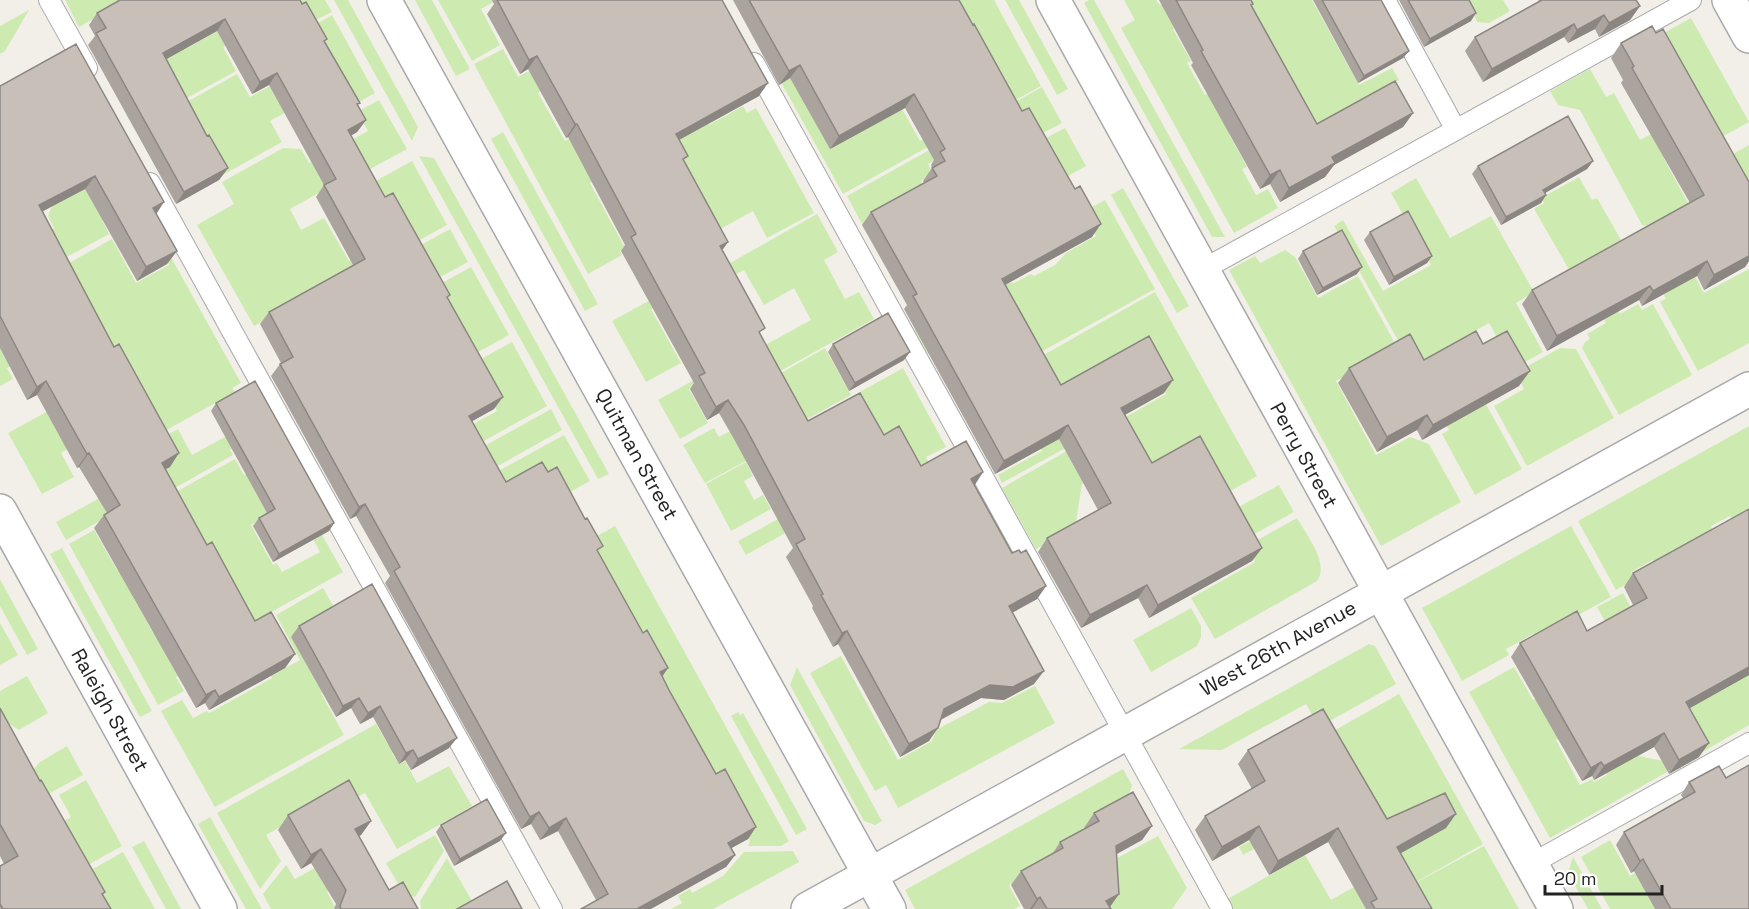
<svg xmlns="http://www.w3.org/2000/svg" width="1749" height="909" viewBox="0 0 1749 909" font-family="'Space Grotesk',sans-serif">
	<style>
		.grass { fill: #cdebb0 }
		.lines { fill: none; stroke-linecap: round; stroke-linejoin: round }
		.service-casing { stroke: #a9a9a9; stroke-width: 22 }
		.minor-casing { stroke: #a9a9a9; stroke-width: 36 }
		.tertiary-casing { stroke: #a9a9a9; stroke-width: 36 }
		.service { stroke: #fff; stroke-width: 20 }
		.minor { stroke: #fff; stroke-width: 33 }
		.tertiary { stroke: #fff; stroke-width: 33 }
		.wall { fill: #aba49e }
		.shaded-wall { fill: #8b8681 }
		.building { fill: #c7bfb8; stroke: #8b8681; stroke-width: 1.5 }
		.labels { text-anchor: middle; stroke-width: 6; stroke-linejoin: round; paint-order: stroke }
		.street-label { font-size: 20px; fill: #222; stroke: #fff }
	</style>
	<rect width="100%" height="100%" fill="#f2efe9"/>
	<path class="grass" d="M65,0h62l-48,27z
		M274,0h51l7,12 -26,13 -21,-12 -62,34 13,24 -60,33 -25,-46 32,-17 4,7z
		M334,0h14l70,127 -6,14z
		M415,0h17l38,69 -14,7z
		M438,0h59l-16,9 19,36 -28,16z
		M945,0h49l47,86 -40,22z
		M1005,0h14l49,89 -11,6z
		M1089,0h5l131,237h-13l-128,-234z
		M1124,0h32l4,5 11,-5 14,22 -12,7 18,32 -4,2 18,32 11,-5 22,39 -9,5 18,33 -5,2 14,26 12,-6 10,19 -44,25 -113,-205 14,-8z
		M1247,0h65l47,85 33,-17 7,12 -93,52z
		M1460,0h43l7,11 -21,12 -12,-1 -5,-11z
		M29,10l-24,41 -5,3v-28z
		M743,14l153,84 24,43 28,-15 5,7 -110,61z
		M332,15l43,78 -25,14 -13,-23 -67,37 12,21 -61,34 -81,-48 97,-54 13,23 62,-34 -4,-34z
		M1691,18l58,104 -38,21 -58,-104z
		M503,49l15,28 13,-7 11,20 -4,3 27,48 48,-27 -15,64 -8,5 35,65 -5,3 2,4 -34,19 -114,-210z
		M673,59l36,66 34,-19 4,7 9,-5 58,105 -47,25 -14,-27 -40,22 -29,-48 -17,-104z
		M1590,69l16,28 8,-4 26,47 52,-28 13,23 -41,24 30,55 -25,15 35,64 45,-24v74l-51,28 -38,-69 6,-3 -3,-6 -7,-66 -14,-2 -62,-115 -22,-5 -8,-14z
		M1042,87l20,36 -23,12 -32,-14 -79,43 5,10 -12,7 18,31 -38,-10 -39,22 -15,-28z
		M379,100l28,49 -70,38 -2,-3 -45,25 11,21 23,-12 25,43 52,-28 -27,-51 38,-21 35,64 -87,48 -8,-1 -98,54 -57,-101 37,-21 -12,-22 61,-34 18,1 8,14 59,-32 -11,-19z
		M1065,128l21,38 -34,19 -12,-44z
		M503,132l95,172 -13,7 -94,-172z
		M1749,145v64l-27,-49z
		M419,156l15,2 175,316 -11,5z
		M85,174l53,26 -36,20 7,14 -46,25 -33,-17 24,-14 -6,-12 12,-29z
		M1579,177l13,23 5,-2 24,42 -43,24 -7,9 -37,-64 10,-6 -3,-5z
		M1416,178l34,60 41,-22 43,76 -18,11 27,49 -29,16 -25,-45 -41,23 -2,7 -22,34 -90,-161 9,-6 40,71 48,-26 -40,-72z
		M1123,188l66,118 -12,7 -66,-118z
		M1105,200l50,89 -125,69 -75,-19 -27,15 -14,-24 84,-48 16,1 17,-9 3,2 21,-11 11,-12 30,-17 -13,-24z
		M817,214l21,38 -14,8 21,39 14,-7 15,27 -101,56 -15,-26 53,-29 -17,-32 -30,17 -20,-35 -14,8 -7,-11z
		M450,229l18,33 -37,20 -65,-7z
		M154,238l8,3 79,142 -9,5 3,4 -81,45 -94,-169 52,-29 24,44 33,-18z
		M1285,250l10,7 23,41 40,-22 39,71 -61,34 40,74 34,-18 19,7 32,58 -80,44 -152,-276 26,-14 5,7z
		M1594,266l26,48 18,-10 4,6 11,-6 39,71 -73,40 -37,-67 3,-6 5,-3 -3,-5 19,-11 -27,-48z
		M471,267l38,68 -40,22 -36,-69z
		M1155,292l102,184 -39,22 -80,-20 -11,-19 -45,25 -7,44 -39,21 -34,-61 164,-94 -28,-51 -96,58 -9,-40z
		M654,298l4,7 -7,4 30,54 -35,19 -34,-61z
		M0,325l18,36 -11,7 6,11 -13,7z
		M512,342l35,64 -190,105 -10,-18 150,-82 -25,-47z
		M825,348l26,47 -71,39 -34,27 -41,22 -22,-38 31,-17 5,9 67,-37 -12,-23z
		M1560,348l16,1 38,69 -87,48 -33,-60 30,-17 -9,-16z
		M750,355l-61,34 19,34 -28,16 -22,-39 79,-44z
		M903,368l43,79 -20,10 5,10 -146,66 -39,22 -8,-14 104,-57 -25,-68z
		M1427,390l56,9 39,70 -47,26 -33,-61 7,-4z
		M57,406l12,42 -8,5 13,24 -32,17 -34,-61z
		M551,409l11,21 -73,41 -73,13z
		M1019,410l52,35 -69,38 -4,-8 44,-24z
		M252,422l6,11 -28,17 3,5 -65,37 -4,-7 -98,55 -10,-18 62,-34 31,-43 29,-16 14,26z
		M1749,426v90l-15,7 -4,-7 -19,10 3,7 -57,32 -4,-5 -22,12 4,7 -19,11 -38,-69z
		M564,435l26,46 -29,16 -62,-7 -8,-15z
		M235,459l9,16 27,-15 23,41 -43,24 22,40 4,-2 5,9 38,-20 -8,-15 9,-4 22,39 -84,47 -9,16 -85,-137z
		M746,462l7,14 -9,5 10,19 9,-5 8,14 -40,22 -25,-47z
		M1279,485l15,27 -50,28 -16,-27z
		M1297,518c9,16 33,46 20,63l-102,58 -24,-41 64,-36 -8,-16z
		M615,526l174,315 -8,5h-33l2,-6 -162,-299z
		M1571,526l40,71 -74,41 -4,-4 -27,15 3,6 -47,26 -40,-73z
		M94,530l23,40 56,-31 -29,55 -10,5 19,34 11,-5 24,43 -12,6 8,14 -26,14 -89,-161z
		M62,548l90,163 -12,6 -90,-163z
		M0,579l38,70 -11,6 -27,-49z
		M323,588l12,21 44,51 -58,33 23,42 -129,72 -54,-96 21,-11 11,18 14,-7 2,2 63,-35 -1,-2 29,-16 -24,-45z
		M1623,593l12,22 114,33v77l-50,29 -92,-129 -10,-18z
		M1191,608l10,18v11l-4,9 -46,26 -18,-32z
		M0,623l18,32 -18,10z
		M1369,644l6,2 21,38 -77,43 -13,-23 -84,46 -43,-1z
		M841,656l57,104 34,-19 4,-11 53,-28 13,1 33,-17 20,37 -157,85 -12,-23 -11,6 -65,-118z
		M797,667l85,154 -7,4 -11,-4 -74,-136z
		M1514,667l19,33 58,-32 22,39 -57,33 24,45 12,-6 2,3 13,-7 -1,-4 28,-16 29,6 6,10 -119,67 -81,-146z
		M27,676l21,37 -29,17 -16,-10 -3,1v-30z
		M1399,694l84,150 -114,65h-138l-5,-9 79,-45 26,45 58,-33 -78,-49 -68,37 -4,-8 17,-9 74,-105z
		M738,712l2,3 3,-2 64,116 -11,6 -65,-119z
		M376,724l12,21 11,-6 4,7 -11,7 7,11 6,-3 12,22 32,-17 23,40 -75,43 -32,-56 -20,11 -6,-10 -73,41 15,26 -21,28 -43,-76z
		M67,746l16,29 -40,22 -18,-18 15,-17z
		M1123,769l9,16 -6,19 -43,24 6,10 -80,47 11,21 -6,3h-99l-10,-19z
		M86,780l36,66 -45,25 -27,-42 21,-12 -12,-22z
		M210,817l52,92h-16l-48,-85z
		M435,835l9,16 -29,46 -11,-3 -18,-31z
		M1158,836l29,52 -15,21h-62l-2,-46z
		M1610,840l20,36 35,-19 3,52h-58l-29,-52z
		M144,841l37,68h-15l-34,-62z
		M361,842l-9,37 -25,13 8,15 -2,2h-62l-8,-15 23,-29 9,14z
		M1484,846l35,63h-101l-12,-21z
		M793,851l6,11 -86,47h-42l11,-6 -4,-7 12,-7 2,4 31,-17 21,-24z
		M123,852l32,57h-55l-18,-34z
		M1573,857l29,52h-14l-20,-36z
		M447,858l28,48 -6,3h-48l-1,-8z"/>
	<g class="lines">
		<defs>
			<path id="service" d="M49,0l38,68
				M1385,0l71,130
				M754,63l468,846
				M150,183l402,726
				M1202,270l489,-270
				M1531,864l218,-121"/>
			<path id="minor" d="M384,0l505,909
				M1053,0l503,909
				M1729,0l20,36
				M0,511l220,398"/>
			<path id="tertiary" d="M808,909l941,-520"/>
		</defs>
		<use href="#service" class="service-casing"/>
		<use href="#minor" class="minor-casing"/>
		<use href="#tertiary" class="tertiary-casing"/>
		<use href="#service" class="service"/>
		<use href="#minor" class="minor"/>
		<use href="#tertiary" class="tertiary"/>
	</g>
	<path class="wall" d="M300,0l25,42 41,78 -9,12 -6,4 34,61 63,101 46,111 -22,12 34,61 42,-10 50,81 64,124 54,97 40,53 -8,12 -17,9 4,7 -9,12 -130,33 -38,-69 -18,9 -9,-16 -10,5 -136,-246 5,-7 -34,-60 -6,3 -79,-143 9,-12 1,-1 -21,-39 9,-12 84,-47 -37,-68 8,-12 -55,-100 -17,9 -35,-63 -51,28 41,77 21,32 -9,12 -43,24 -88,-159 7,-9 -6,-11 8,-12z
		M492,0h230l37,96 -80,44 5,21 44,81 -6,8 39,85 47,86 76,14 37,31 62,6 -9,14 38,67h9l25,33 -9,13 -25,14 22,71 -30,16 -23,-2 -40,21 -12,22 -29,16 -62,-113 -5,3 -21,-39 1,-2 -27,-49 7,-9 -59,-109 -15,-26 -12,7 -17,-31 4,-6 -73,-132 4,-6 -57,-108 -2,1 -38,-69 -8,5 -33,-60 7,-10z
		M733,0h226l133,237 -87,48 56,100 103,8 -39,22 27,48 110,85 -10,13 -103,57 -11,-20 -57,30 -43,-76 9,-14 51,-28 -39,-71 -64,35 -91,-165 3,-4 -45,-80 9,-13 53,-29 -1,-2 9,-13 -1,-3 3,-5 -29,-52 -75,41 -40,-71 -11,7z
		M1159,0h92l2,4 -2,2 66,118 96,-11 -10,14 -69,38 -9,12 -45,25 -10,-18 -10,5 -69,-124 2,-2z
		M1313,0h68l28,51 -6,7 -45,25z
		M1399,0h70l2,21 -47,26z
		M1538,0h98l4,6 -10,14 -31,17 -4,-8 -27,14 -4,-6 -81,45 -18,-31 10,-14 64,-36z
		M1621,43l128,139v79l-4,6 -41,23 -7,-14 -55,30 -3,-6 -92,51 -25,-47 10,-14 158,-87 -69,-120 2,-3 -12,-22z
		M0,86l156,128 21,37 -10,13 -30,17 -52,-92 -42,22 127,256 -5,2 42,76 48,76 40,33 -10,14 -76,42 -4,-7 -9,5 -102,-180 10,-13 3,-2 -28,-46 -2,1 -40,-73 -10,5 -27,-52z
		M1593,161l-6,8 -42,24 1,2 -5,8 -40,22 -29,-51 6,-8z
		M1370,232l62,24 -5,7 -38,22 -25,-45z
		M1303,251l54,23 -40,21 -19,-36z
		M833,344l71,16 -55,31 -21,-39z
		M1483,344l36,42 -97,54 -5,-10 -40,22 -39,-69 11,-15 75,-8z
		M216,403l118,120 -5,8 -56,31 -20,-36 6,-8 8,-5 -56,-102z
		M1749,509v166l-60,33 10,49 -30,17 -15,-27 -60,33 -2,-4 -10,5 -71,-124 9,-14 67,-12 46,-26 -9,-18 9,-14z
		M299,626l150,122 -38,22 -6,-10 -6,4 -26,-47 -13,7 -9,-16 -15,9 -45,-80z
		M0,708l40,73 65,111 -2,3 8,14h-111v-43l4,-2 -4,-8z
		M1248,750l139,69 59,9 -46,25 32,56h-66l-38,-67 -59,33 -20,-35 -37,21 -17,-31 10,-14 47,-27 -14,-25z
		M1719,766l30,143h-94l-21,-38 -3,2 -15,-28 8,-13 59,-34 -2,-3 8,-13z
		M1094,813l58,13 -10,14 -26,14 3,40 -9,13 1,2h-87l-13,-24 10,-14 32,-18 7,-11 25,-13 -1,-1z
		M288,815l83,6 -10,14 -2,1 30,54 29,19h-84l2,-5 -25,-41 -10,6 -23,-39z
		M441,825l59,16 -46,25 -18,-34z"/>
	<path class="shaded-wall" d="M1640,6l-10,14 -31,17 10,-14z
		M1476,13l-5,8 -47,26 6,-8z
		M1604,15l-9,14 -27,14 9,-13z
		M225,19l-8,12 -63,35 9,-13z
		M1574,24l-10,13 -81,45 9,-13z
		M1409,51l-6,7 -45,25 6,-7z
		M537,56l-9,13 -8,5 9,-14z
		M800,65l-10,13 -11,7 10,-14z
		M277,73l-8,12 -17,9 8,-12z
		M768,83l-9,13 -93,51 10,-13z
		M914,94l-9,14 -75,41 9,-13z
		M1413,113l-10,14 -69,38 -9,12 -45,25 9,-14 43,-31z
		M366,120l-9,12 -18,10 9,-12z
		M575,124h2l-9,13 -2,1z
		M1593,161l-6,8 -49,28 5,-7z
		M228,168l-9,12 -43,24 8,-12z
		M1280,170l-10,14 -10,5 10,-14z
		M95,176l-10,13 -55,29 9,-13z
		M1546,195l-5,8 -40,22 5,-8z
		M164,202l-9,14 -2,-8z
		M1101,224l-9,13 -100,55 10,-13z
		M728,242l-9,13 1,-9z
		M177,251l-10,13 -30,17 9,-14z
		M1432,256l-5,7 -38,22 5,-8z
		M1749,256v5l-4,6 -41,23 10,-15z
		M1707,261l-10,15 -55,30 11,-15z
		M1362,267l-5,7 -40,21 6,-7z
		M1650,286l-11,14 -92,51 10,-15z
		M910,352l-6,8 -55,31 6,-8z
		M1530,371l-11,15 -97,54 11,-15z
		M1173,380l-9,13 -52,29 9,-14z
		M46,381l-9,14 -10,5 10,-13z
		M503,397l-9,12 -34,19 9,-12z
		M728,400l-9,13 -12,7 9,-13z
		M1427,415l-10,15 -40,22 10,-15z
		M1068,425l-9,14 -64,35 9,-13z
		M89,453l-10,14 -2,1 10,-14z
		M179,453l-9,14 -18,9 10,-13z
		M983,472l-9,14 -3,-7z
		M365,504l-9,12 -6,3 9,-12z
		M334,523l-5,8 -56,31 6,-8z
		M1262,548l-10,13 -103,57 9,-13z
		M1147,585l-9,13 -57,30 9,-13z
		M1046,586l-9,13 -38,21 10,-14z
		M847,631l-9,13 -5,3 9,-14z
		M295,654l-10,14 -76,42 10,-13z
		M1749,667v8l-73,41 10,-14z
		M668,668l-8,12v-8z
		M1044,671l-10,13 -30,16 -23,-2 -46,25 9,-14 46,-24z
		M215,690l-10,13 -9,5 10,-13z
		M359,698l-8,10 -15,9 7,-11z
		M380,706l-7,11 -13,7 8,-11z
		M938,728l-9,13 -29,16 9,-13z
		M1664,733l-10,14 -60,33 10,-14z
		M457,738l-8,10 -38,22 7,-11z
		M1709,743l-10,14 -30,17 10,-14z
		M413,750l-8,10 -6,4 7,-11z
		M1601,762l-9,14 -10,5 9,-13z
		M539,812l-8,12 -10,5 9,-12z
		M1456,814l-10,14 -59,33 10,-14z
		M566,818l-8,13 -18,9 9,-12z
		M371,821l-10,14 -16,9 10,-15z
		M1152,826l-10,14 -36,20 10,-14z
		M1259,826l-10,14 -37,21 10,-14z
		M756,827l-8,12 -29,16 9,-12z
		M1338,828l-10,14 -59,33 9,-14z
		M506,833l-6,8 -46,25 6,-7z
		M321,849l-10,14 -10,6 10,-14z
		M735,855l-9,12 -75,42h-14z
		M1643,859l-9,12 -3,2 9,-12z
		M1119,894l-10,14 -3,-7z
		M1040,897l-8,12h-2l7,-10z"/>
	<path class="building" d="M120,0h180l2,4 4,-2 21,37 -3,2 36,62 -3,1 9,16 -18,10 37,67 8,-4 57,102 -3,2 56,100 -34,19 37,66 36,-20 6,10 9,-5 28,52 2,-1 16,28 -6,4 46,83 4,-3 21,38 -8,4 9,18 47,84 9,-5 31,58 -28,16 7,12 -98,54h-56l27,-15 -42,-76 -17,10 -10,-16 -9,5 -136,-246 6,-4 -35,-63 -6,3 -79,-143 13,-7 -24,-45 96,-53 -41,-74 12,-6 -59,-106 -17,9 -35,-63 -62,34 44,83 2,-1 19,33 -44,24 -88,-159 10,-5 -9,-15z
		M497,0h225l46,83 -92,51 12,22 -5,3 45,83 -8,4 45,82 -6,4 49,89 52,-28 24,42 15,-9 22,40 45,-25 17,31 -12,7 41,74 7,-3 2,3 5,-3 20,36 -37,20 35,65 -31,16 -23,-2 -46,24 -6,19 -29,16 -62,-113 -5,2 -21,-38 2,-1 -27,-50 9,-5 -61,-114 -16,-25 -12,7 -17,-31 6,-3 -74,-136 5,-3 -59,-110h-2l-38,-68 -8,4z
		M749,0h210l14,25 1,-1 48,87 7,-3 46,81 5,-3 21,38 -99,55 59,106 88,-49 24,44 -52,28 31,55 48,-27 62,112 -104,57 -11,-20 -57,30 -43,-77 64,-35 -43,-78 -64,36 -91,-165 4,-2 -46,-82 66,-36 -5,-8 13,-7 -5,-9 5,-3 -31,-55 -75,42 -39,-71 -11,6z
		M1176,0h75l2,4 -2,1 66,119 78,-43 18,32 -81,44 3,6 -46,25 -9,-18 -10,5 -69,-124 2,-1z
		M1322,0h59l28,51 -45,25z
		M1408,0h61l7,13 -46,26z
		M1542,0h94l4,6 -31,17 -5,-8 -27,15 -3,-6 -82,45 -17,-32z
		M1652,26l4,7 7,-4 86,153v74l-35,19 -7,-14 -54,30 -3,-5 -93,50 -25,-46 172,-95 -72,-127 2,-2 -13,-23z
		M76,44l88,158 -11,6 24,43 -31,16 -51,-91 -56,29 75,142 5,-3 60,109 -17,10 45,82 5,-3 43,79 16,-9 24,42 -76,43 -4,-7 -9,5 -102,-180 16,-10 -31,-52 -2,1 -41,-73 -9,6 -37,-71v-230z
		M1568,116l25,45 -50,29 3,5 -40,22 -28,-51z
		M1408,211l24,45 -38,21 -24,-45z
		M1342,230l20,37 -39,21 -20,-37z
		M888,313l22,39 -55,31 -22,-39z
		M1476,331l7,13 24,-13 23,40 -97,54 -6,-10 -40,22 -38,-69 61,-34 14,26z
		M255,381l79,142 -55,31 -20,-36 16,-9 -59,-106z
		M1749,509v158l-63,35 23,41 -30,17 -15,-27 -60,33 -3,-4 -10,6 -71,-125 57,-32 10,20 60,-33 -14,-25z
		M372,584l85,154 -39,21 -5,-9 -7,3 -26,-47 -12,7 -9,-15 -16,8 -44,-80z
		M0,708l40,73 1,-1 64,112 -3,2 9,15h-108l-3,-5v-38l18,-10 -18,-32z
		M1323,709l64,110 58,-26 11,21 -59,33 35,62h-57l-4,-7 6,-3 -39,-71 -60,33 -19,-35 -37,21 -17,-31 60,-35 -17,-31z
		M1749,765v144h-78l-28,-50 -3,2 -16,-29 71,-40 -6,-10 30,-16 7,12z
		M349,780l22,41 -16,8 34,61 14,-8 15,27h-77l-1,-3 6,-16 -25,-41 -10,6 -23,-40z
		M1133,792l19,34 -36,20 3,48 -13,7 5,8h-64l-7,-12 -3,2 -16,-28 42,-23 -3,-6 39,-21 -5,-8z
		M487,799l19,34 -46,26 -19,-34z
		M507,881l15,28h-65z"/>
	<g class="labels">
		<g class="street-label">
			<text transform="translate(637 454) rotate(61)" y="7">Quitman Street</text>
			<text transform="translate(1304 455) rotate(61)" y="7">Perry Street</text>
			<text transform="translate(1278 648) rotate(-29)" y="7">West 26th Avenue</text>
			<text transform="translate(110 710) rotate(61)" y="7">Raleigh Street</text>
		</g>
	</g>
	<path d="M1545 885v9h117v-9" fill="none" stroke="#222222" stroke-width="3"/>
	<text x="1554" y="885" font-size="18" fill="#222222" stroke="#ffffff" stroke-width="4.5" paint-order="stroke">20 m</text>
</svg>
